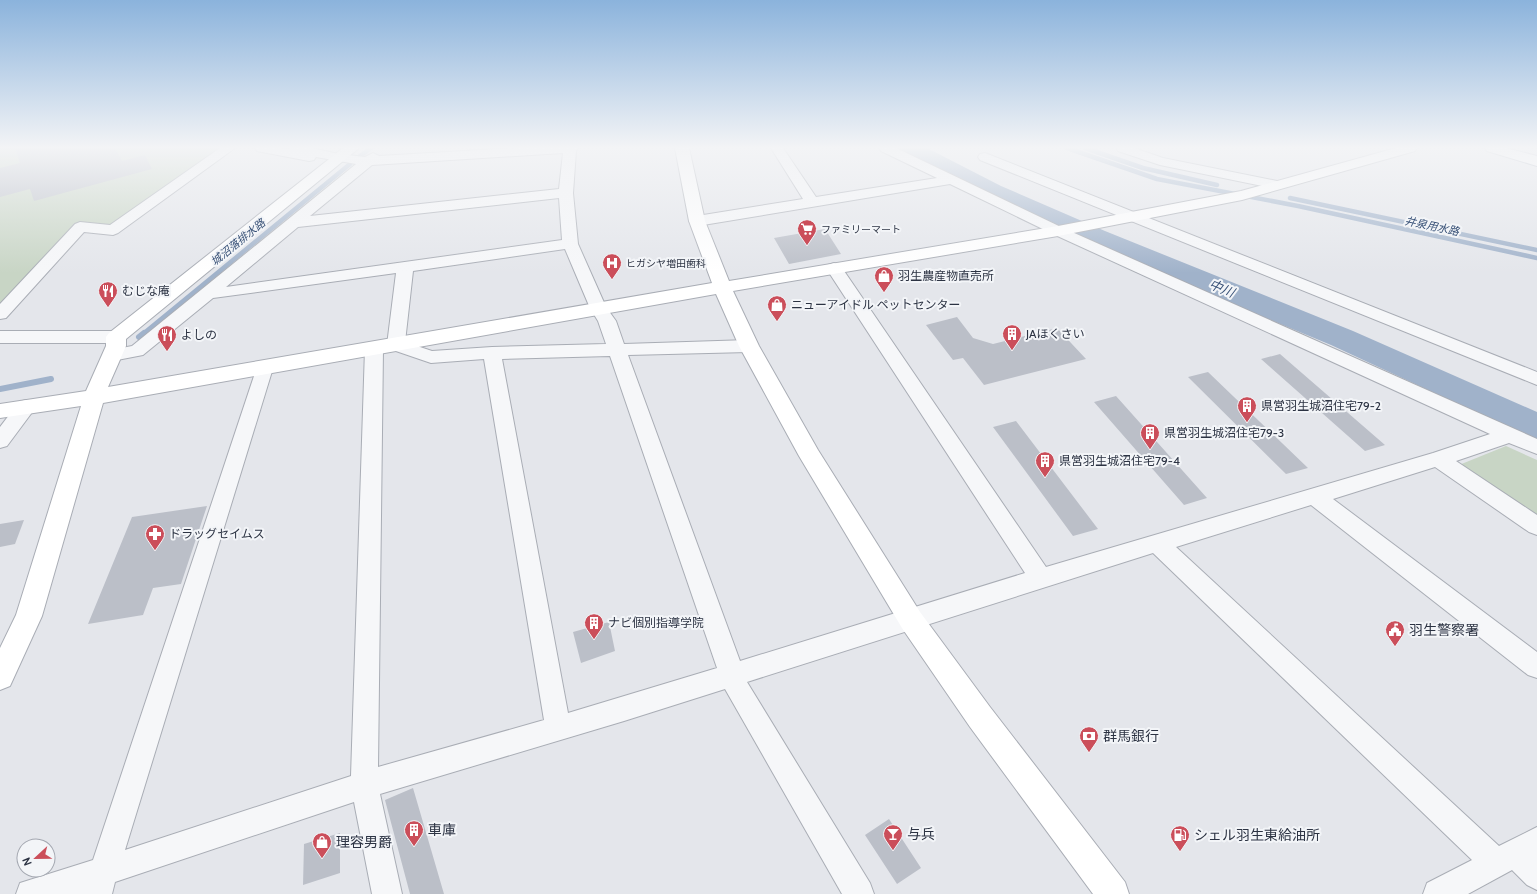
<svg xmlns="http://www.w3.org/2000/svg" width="1537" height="894" viewBox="0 0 1537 894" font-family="Cabin,'Noto Sans JP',sans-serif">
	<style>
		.green { fill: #c8d5c5 }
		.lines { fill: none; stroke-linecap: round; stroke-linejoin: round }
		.stream-far1 { stroke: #a0b2ca; stroke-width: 4.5 }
		.stream { stroke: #a0b2ca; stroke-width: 6 }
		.river { fill: #a0b2ca; fill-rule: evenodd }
		.building { fill: #bbbfc8 }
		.street-casing { stroke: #a9adb5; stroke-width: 2 }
		.secondary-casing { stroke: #a9adb5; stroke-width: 2 }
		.primary-casing { stroke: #a3aab7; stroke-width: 2 }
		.street { fill: #f6f7f9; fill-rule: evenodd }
		.secondary { fill: #fff; fill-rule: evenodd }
		.primary { fill: #fff; fill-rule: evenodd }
		.labels { text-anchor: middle; stroke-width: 4; stroke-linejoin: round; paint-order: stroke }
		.far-poi-label { font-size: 10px; fill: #2c3343; stroke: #f3f5f8; text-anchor: start }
		.far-water-label { font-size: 11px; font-style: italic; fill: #375076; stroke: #f3f5f8 }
		.poi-label { font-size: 12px; fill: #2c3343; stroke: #f3f5f8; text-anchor: start }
		.water-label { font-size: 13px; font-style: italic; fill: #375076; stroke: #f3f5f8 }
		.near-poi-label { font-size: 14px; fill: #2c3343; stroke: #f3f5f8; text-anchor: start }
	</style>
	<rect width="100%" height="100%" fill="#e4e6eb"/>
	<path class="green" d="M0,148h220l-110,78 -32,-4 -78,83z
		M1506,446l31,14v56l-78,-51z"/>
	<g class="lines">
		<path class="stream-far1" d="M1067,148l90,31 141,27 239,52
			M1085,148l58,20 74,17
			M360,156l11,-8
			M1290,198l247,52
			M143,334l207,-170"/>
		<path class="stream" d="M139,337l5,-4
			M0,389l51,-10"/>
		<path class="river" d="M898,148h29l74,38 104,45 248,100 184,81v27l-12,-4 -194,-90 -246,-102 -102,-47 -82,-43z"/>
	</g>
	<path class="building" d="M15,148h100l7,13 23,-6 7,14 -118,32 -4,-12 -30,8v-29l20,-5z
		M825,229l16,25 -52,10 -15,-26z
		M957,317l16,21 20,6 64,-16 29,31 -102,26 -21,-27 -10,2 -27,-35z
		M1280,354l105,91 -20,6 -104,-92z
		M1208,372l100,96 -22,6 -98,-97z
		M1116,396l91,102 -23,7 -90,-103z
		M1016,421l82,108 -25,7 -80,-109z
		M207,506l-26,78 -28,4 -10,27 -55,9 44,-107z
		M24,520l-9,24 -15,3v-23z
		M609,622l6,29 -34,12 -8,-31z
		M413,788l31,106h-34l-25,-94z
		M889,819l32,49 -24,16 -32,-49z
		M340,833v40l-37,12 1,-41z"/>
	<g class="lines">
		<defs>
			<path id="street" d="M220,148h15l-117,85 -5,2 -29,-3 -78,86 -6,1v-15l75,-80 5,-2 30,3z
				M255,148h26l9,1v-1h21l28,6 26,3 8,-4 6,3 137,-8h62l-2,3 -3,42 5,51 28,63 10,14 8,23 125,-4 6,2 3,4 -3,4 -6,2 -121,3 112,306 285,-88 -199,-305 2,-3 6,-2 6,2 206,302 387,-114 57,-19 -437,-200 -103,-50 -253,42 -5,-2 -3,-3 3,-3 5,-2 106,-17 -32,-51h12l33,49 121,-19 -56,-27 -2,-3h17l167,80 474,211v15l-28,-11 -53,18 81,54v20l-8,-3 -94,-65 -102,32 204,153v26l-9,-3 -217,-170 -135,42 323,299 38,-19v63l-10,-5 -15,-15 -44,24h-45l4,-11 45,-23 -319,-307 -406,129 123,201 4,11h-32l-117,-205 -101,32 -244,73 22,100h-30l-18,-92 -239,80 -3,12h-96l4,-11 73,-23 165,-496 6,-2 6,2 3,4 -148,482 226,-74 14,-427 3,-4 6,-2 6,2 3,4 -5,418 166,-47 -60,-361 -53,4 -41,-14 -3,-4 9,-72 -183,25 -70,57 -31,6 -6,-2 -3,-4 3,-4 26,-5 224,-182 -40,-7 -2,3 -5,1 -47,-9 -5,-1zM563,153l-4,36 -249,27 62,-51zM559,198l3,42 -336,47 72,-60zM565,249l25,59 8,13 8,23 -114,3 -60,4 -27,-9 8,-71zM610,356l107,312 -149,45 -66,-354z
				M1116,148h18l29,10 114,23 5,1 2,3 -2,3 -5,1 -117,-24 -42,-14z
				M985,153l552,219v13l-557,-225 -2,-3 2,-3z
				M0,331h116l6,2 3,4 -3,4 -6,2h-116z
				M26,400l7,2 3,5 -29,39 -7,2v-21l19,-25z"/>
			<path id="secondary" d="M343,148h16l-233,191v7l-18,41 604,-104 -23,-62 -14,-73h14l16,73 24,60 329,-55 183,-35 155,-43h21l-2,3 -173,49 -184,36 -325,55 26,55 59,104 102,162 70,95 135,175 4,12h-36l-123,-167 -68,-99 -103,-172 -60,-110 -23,-52 -613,109 -61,213 -32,70 -10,4v-42l16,-33 65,-209 -81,12v-14l86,-13 20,-45v-9l3,-4z"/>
			<path id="primary" d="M1485,148h21l31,8v10l-50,-15z"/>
		</defs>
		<use href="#street" class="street-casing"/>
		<use href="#secondary" class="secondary-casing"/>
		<use href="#primary" class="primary-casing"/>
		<use href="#street" class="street"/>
		<use href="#secondary" class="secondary"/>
		<use href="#primary" class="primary"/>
	</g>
	<linearGradient id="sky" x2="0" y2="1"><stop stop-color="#8bb3dc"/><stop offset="0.54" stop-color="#f3f4f6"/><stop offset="1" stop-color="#f3f4f6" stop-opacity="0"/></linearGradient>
	<rect width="1537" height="273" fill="url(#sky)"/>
	<defs>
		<symbol id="supermarket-pin" viewBox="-11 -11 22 30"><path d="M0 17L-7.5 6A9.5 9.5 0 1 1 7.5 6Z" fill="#cb4e5a" stroke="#f3f5f8"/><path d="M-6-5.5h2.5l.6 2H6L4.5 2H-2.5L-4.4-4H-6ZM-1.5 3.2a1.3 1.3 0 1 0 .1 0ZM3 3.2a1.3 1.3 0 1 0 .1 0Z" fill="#fff"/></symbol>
		<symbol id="hospital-pin" viewBox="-11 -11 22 30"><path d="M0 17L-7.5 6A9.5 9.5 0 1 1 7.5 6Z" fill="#cb4e5a" stroke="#f3f5f8"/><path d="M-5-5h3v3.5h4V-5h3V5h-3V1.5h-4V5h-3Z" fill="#fff"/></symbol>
		<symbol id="shop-pin" viewBox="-11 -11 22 30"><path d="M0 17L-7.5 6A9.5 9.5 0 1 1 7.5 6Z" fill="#cb4e5a" stroke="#f3f5f8"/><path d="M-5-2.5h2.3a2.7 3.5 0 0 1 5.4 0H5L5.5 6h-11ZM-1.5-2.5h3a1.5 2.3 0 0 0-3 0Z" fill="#fff"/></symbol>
		<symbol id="restaurant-pin" viewBox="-11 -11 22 30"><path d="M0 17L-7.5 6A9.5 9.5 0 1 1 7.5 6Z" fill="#cb4e5a" stroke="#f3f5f8"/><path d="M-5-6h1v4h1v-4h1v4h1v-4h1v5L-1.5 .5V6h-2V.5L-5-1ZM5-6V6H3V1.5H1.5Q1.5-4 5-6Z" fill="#fff"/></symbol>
		<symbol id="building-pin" viewBox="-11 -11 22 30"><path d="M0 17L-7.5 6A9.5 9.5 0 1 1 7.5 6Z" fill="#cb4e5a" stroke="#f3f5f8"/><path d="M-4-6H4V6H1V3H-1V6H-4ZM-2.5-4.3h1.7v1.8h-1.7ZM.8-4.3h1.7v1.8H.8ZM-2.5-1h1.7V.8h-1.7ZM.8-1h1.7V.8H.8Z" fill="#fff"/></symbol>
		<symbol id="pharmacy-pin" viewBox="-11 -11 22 30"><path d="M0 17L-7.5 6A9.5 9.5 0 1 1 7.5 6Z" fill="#cb4e5a" stroke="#f3f5f8"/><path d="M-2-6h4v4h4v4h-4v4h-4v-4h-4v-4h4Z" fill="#fff"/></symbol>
		<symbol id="civic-pin" viewBox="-11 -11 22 30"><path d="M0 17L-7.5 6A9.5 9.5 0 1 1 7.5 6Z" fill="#cb4e5a" stroke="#f3f5f8"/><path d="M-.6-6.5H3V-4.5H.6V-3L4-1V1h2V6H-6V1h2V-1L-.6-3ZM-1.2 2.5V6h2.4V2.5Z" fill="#fff"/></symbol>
		<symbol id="bank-pin" viewBox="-11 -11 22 30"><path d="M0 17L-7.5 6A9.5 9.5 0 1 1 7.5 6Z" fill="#cb4e5a" stroke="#f3f5f8"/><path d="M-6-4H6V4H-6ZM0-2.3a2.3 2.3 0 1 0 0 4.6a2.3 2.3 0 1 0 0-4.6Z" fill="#fff"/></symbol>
		<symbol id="bar-pin" viewBox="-11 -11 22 30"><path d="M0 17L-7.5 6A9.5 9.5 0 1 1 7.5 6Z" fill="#cb4e5a" stroke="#f3f5f8"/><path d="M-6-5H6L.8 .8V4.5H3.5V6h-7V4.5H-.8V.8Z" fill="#fff"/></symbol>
		<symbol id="fuel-pin" viewBox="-11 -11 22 30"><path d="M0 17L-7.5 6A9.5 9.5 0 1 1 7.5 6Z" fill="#cb4e5a" stroke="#f3f5f8"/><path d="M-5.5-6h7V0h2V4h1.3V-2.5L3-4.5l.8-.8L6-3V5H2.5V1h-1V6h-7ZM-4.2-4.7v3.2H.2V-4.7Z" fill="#fff"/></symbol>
	</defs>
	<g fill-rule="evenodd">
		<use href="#supermarket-pin" x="796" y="218" width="22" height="30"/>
		<use href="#hospital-pin" x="601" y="252" width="22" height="30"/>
		<use href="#shop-pin" x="873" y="265" width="22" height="30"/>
		<use href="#restaurant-pin" x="97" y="280" width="22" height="30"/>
		<use href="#shop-pin" x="766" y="294" width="22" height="30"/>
		<use href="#building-pin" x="1001" y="323" width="22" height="30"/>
		<use href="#restaurant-pin" x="156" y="324" width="22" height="30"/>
		<use href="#building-pin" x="1236" y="395" width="22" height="30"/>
		<use href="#building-pin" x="1139" y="422" width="22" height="30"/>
		<use href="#building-pin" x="1034" y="450" width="22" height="30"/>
		<use href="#pharmacy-pin" x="144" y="523" width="22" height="30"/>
		<use href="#building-pin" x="583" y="612" width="22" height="30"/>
		<use href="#civic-pin" x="1384" y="619" width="22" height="30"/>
		<use href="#bank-pin" x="1078" y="725" width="22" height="30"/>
		<use href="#building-pin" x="403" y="819" width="22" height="30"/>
		<use href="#bar-pin" x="882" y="823" width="22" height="30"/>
		<use href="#fuel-pin" x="1169" y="824" width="22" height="30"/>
		<use href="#shop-pin" x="311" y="831" width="22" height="30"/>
	</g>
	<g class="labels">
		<g class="far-poi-label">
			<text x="821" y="233">ファミリーマート</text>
			<text x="626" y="267">ヒガシヤ増田歯科</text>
		</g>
		<g class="far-water-label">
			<text transform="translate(1432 226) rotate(12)" y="4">井泉用水路</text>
			<text transform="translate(238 242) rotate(-39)" y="4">城沼落排水路</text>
		</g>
		<g class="poi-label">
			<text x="898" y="280">羽生農産物直売所</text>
			<text x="122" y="295">むじな庵</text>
			<text x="791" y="309">ニューアイドル ペットセンター</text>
			<text x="1026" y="338">JAほくさい</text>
			<text x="181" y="339">よしの</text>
			<text x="1261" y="410">県営羽生城沼住宅79-2</text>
			<text x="1164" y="437">県営羽生城沼住宅79-3</text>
			<text x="1059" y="465">県営羽生城沼住宅79-4</text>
			<text x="169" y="538">ドラッグセイムス</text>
			<text x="608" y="627">ナビ個別指導学院</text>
		</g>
		<g class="water-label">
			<text transform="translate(1222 288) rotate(23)" y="5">中川</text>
		</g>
		<g class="near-poi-label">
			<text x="1409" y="635">羽生警察署</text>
			<text x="1103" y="741">群馬銀行</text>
			<text x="428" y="835">車庫</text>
			<text x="907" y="839">与兵</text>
			<text x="1194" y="840">シェル羽生東給油所</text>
			<text x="336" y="847">理容男爵</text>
		</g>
	</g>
	<g transform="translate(36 858) rotate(248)"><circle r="19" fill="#f3f5f8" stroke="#a3a7b0"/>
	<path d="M0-3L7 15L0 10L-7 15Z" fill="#cb4e5a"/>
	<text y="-6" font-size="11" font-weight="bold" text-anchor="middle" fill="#2c3343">N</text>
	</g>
</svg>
